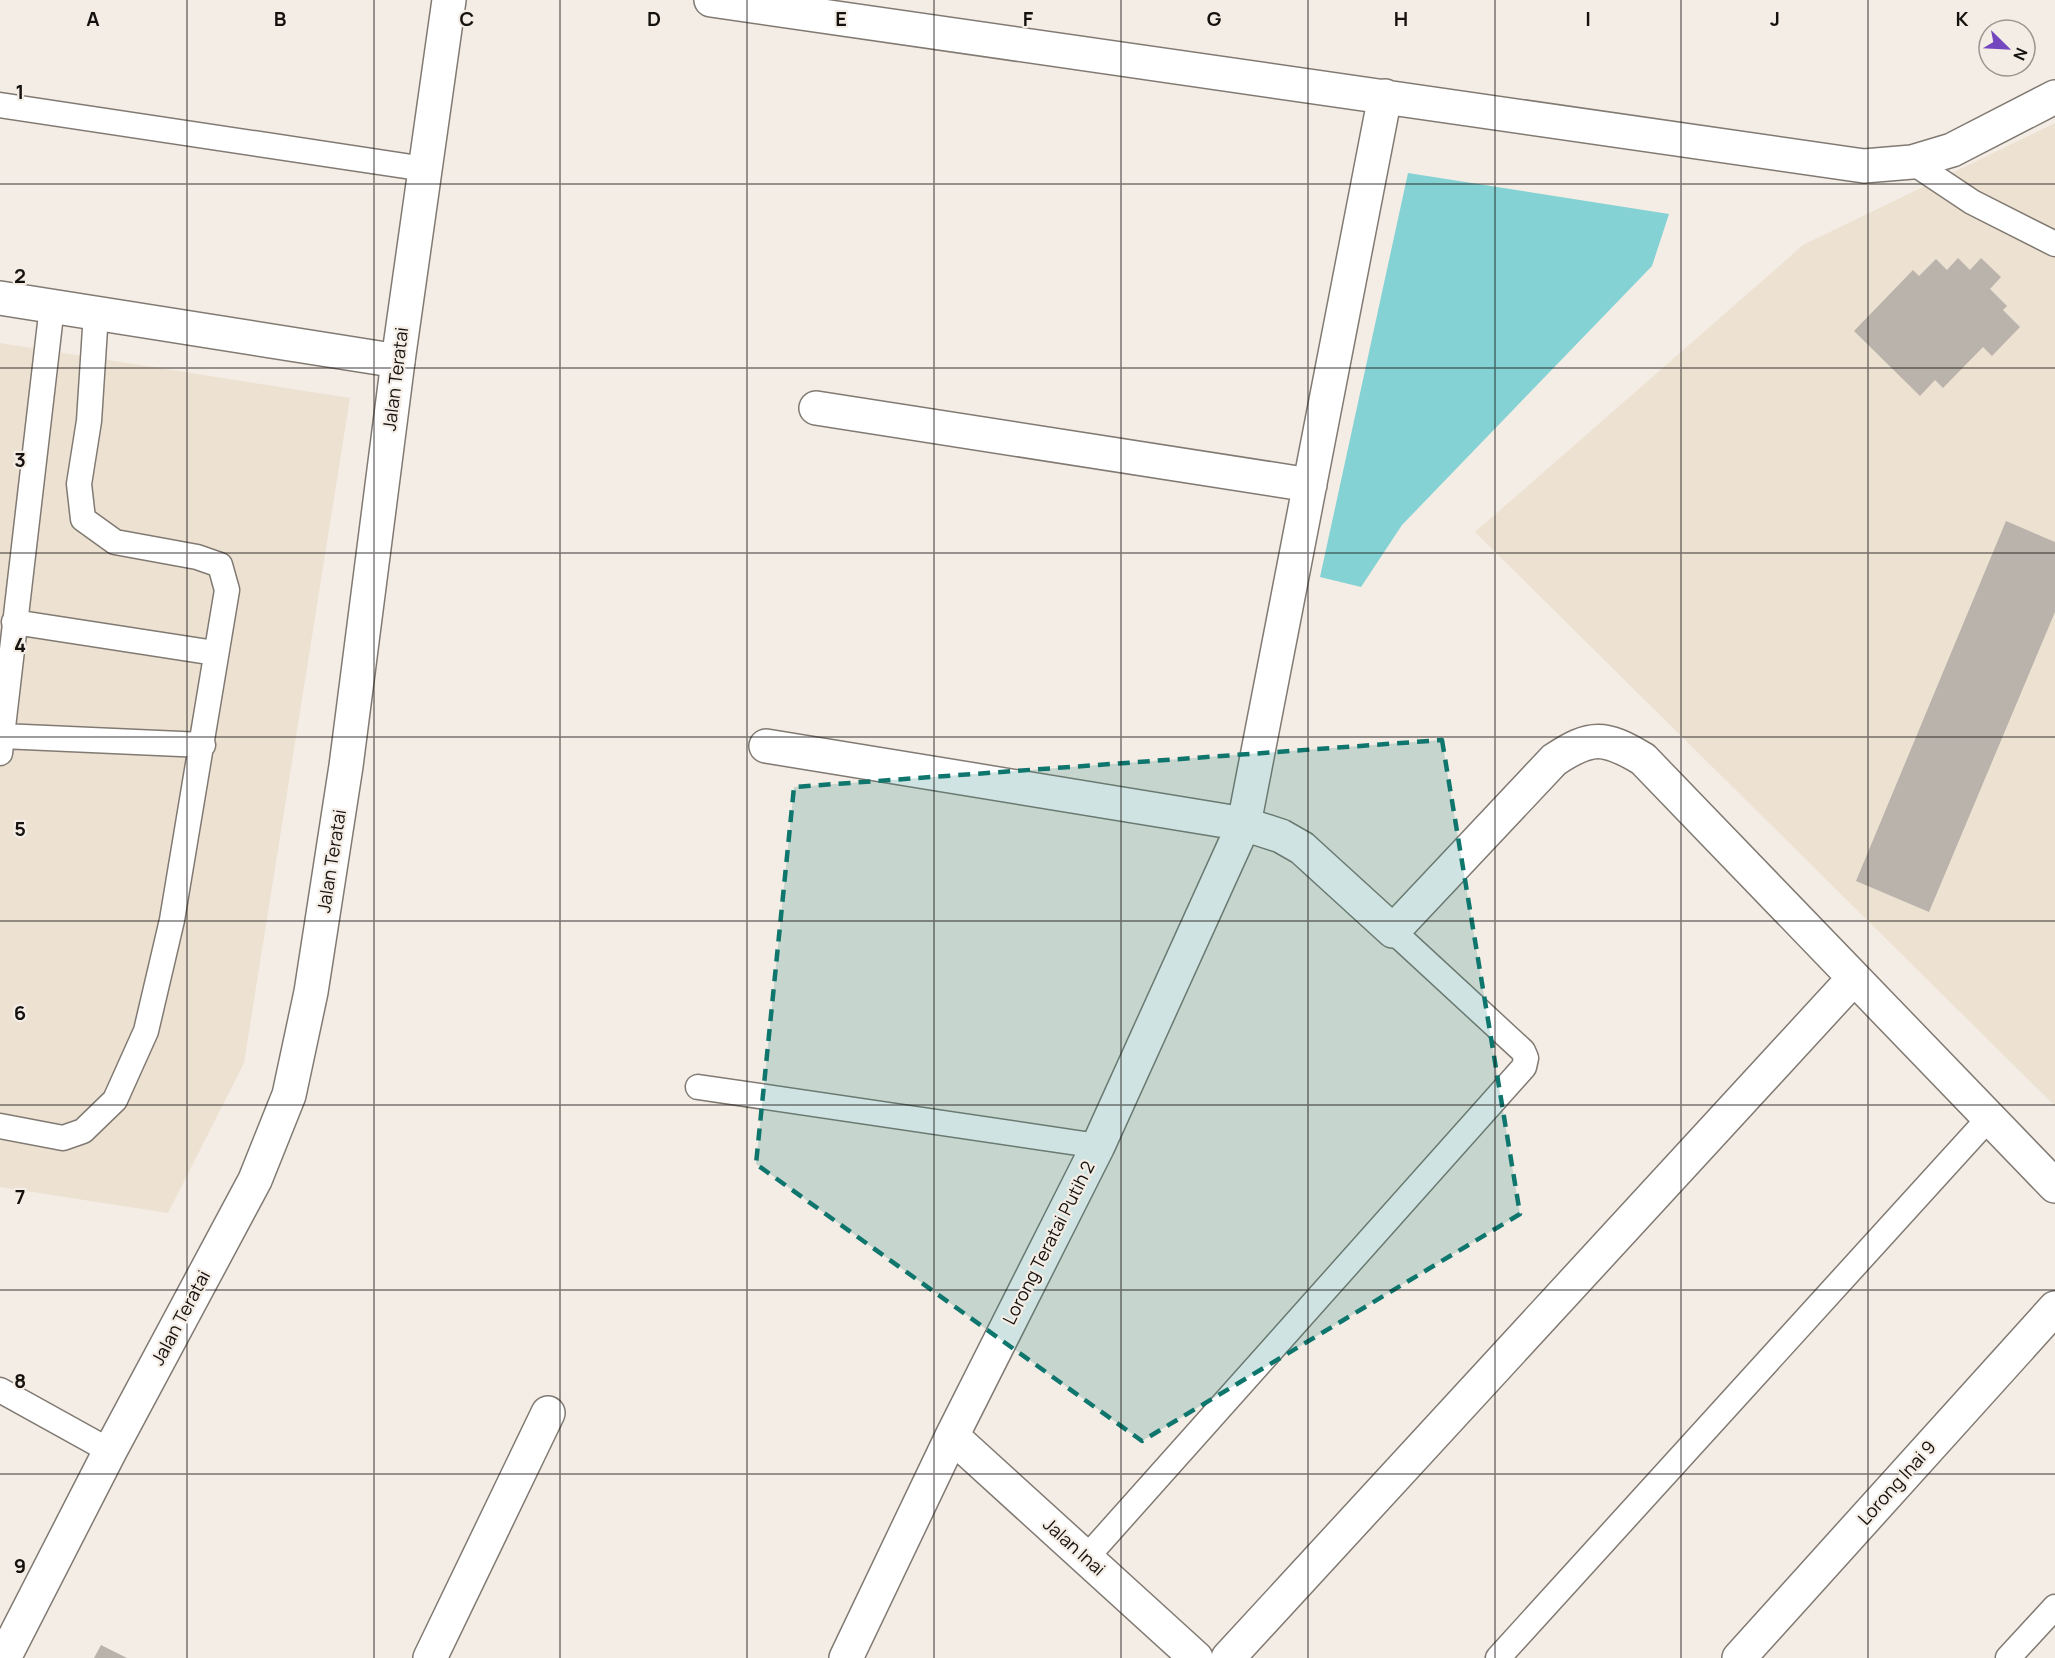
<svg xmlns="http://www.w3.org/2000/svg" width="2055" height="1658" viewBox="0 0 2055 1658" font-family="Manrope,sans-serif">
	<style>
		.built { fill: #ede1d2 }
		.water { fill: #85d2d5 }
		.building { fill: #b9b3ab }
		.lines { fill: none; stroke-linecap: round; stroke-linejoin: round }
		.service-casing { stroke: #817a73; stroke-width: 27 }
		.minor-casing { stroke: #817a73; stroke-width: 36 }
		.tertiary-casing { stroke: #817a73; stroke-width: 36 }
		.service { stroke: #fff; stroke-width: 24 }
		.minor { stroke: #fff; stroke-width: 33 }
		.tertiary { stroke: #fff; stroke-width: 33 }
		.marked { fill: #0f766e; fill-opacity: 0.2; stroke: #0f766e; stroke-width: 4.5; stroke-dasharray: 12 8; stroke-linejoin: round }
		.grid { fill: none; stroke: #14110e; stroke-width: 1.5; stroke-opacity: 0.55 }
		.labels { text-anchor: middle; stroke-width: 4.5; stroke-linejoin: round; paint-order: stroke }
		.street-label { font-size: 18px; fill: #14110e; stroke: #f4ede5 }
		.grid-label { font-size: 20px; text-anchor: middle; font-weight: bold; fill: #14110e; stroke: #f4ede5; stroke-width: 4.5; stroke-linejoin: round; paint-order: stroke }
	</style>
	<rect width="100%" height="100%" fill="#f4ede5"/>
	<path class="built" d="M2055,123v983l-580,-574 328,-287z
		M0,343l350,55 -106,665 -76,150 -168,-26z"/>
	<path class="water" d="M1408,173l261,41 -17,52 -250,259 -41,62 -41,-10z"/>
	<path class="building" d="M1958,258l12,12 11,-12 20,19 -11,12 17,17 -4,4 17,17 -28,29 -9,-9 -40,41 -8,-8 -15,16 -66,-65 59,-61 6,6 17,-17 11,11z
		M2006,521l49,21v70l-126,300 -73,-31z
		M101,1645l26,13h-33z"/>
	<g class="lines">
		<defs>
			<path id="service" d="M0,105l425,64
				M1912,162l60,40 83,42
				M14,622l201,31
				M2,736l201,9
				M0,753l52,-447
				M698,1087l400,59
				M0,1126l63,12 20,-7 32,-31 31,-69 26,-111 55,-330 -7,-25 -23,-8 -82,-15 -32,-23 -4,-35 10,-63 7,-108
				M0,1390l110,61
				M1086,1558l438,-491 2,-9 -3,-7 -130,-120
				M1498,1658l491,-540
				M2008,1658l47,-51"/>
			<path id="minor" d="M711,0l1153,166 48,-4 40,-12 103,-53
				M0,298l398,63
				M816,408l494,77
				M766,746l478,78 37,12 21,12 91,83 161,-171c37,-25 51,-24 89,-1l412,427
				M952,1436l244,222
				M430,1658l118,-245
				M846,1658l106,-222 146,-290 146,-322 141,-728
				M1228,1658l626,-680
				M1739,1658l316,-350"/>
			<path id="tertiary" d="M4,1658l106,-207 145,-271 34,-85 22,-103 35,-226 52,-405 51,-361"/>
		</defs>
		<use href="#service" class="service-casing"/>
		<use href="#minor" class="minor-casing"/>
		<use href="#tertiary" class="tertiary-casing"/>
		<use href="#service" class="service"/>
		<use href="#minor" class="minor"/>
		<use href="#tertiary" class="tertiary"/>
	</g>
	<path class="marked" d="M1442,740l78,474 -378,227 -386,-277 38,-377z"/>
	<path class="grid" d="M187,0v1658M374,0v1658M560,0v1658M747,0v1658M934,0v1658M1121,0v1658M1308,0v1658M1495,0v1658M1681,0v1658M1868,0v1658M0,184h2055M0,368h2055M0,553h2055M0,737h2055M0,921h2055M0,1105h2055M0,1290h2055M0,1474h2055"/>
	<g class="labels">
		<g class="street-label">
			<text transform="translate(396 379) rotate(-83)" y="6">Jalan Teratai</text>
			<text transform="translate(332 861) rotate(-81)" y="6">Jalan Teratai</text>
			<text transform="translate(1049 1243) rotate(-63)" y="6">Lorong Teratai Putih 2</text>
			<text transform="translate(181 1318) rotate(-62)" y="6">Jalan Teratai</text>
			<text transform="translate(1897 1483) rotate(-48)" y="6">Lorong Inai 9</text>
			<text transform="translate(1074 1547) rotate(42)" y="6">Jalan Inai</text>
		</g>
	</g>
	<g class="grid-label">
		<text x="93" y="26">A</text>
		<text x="280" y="26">B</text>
		<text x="467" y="26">C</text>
		<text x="654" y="26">D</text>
		<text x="841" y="26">E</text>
		<text x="1028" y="26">F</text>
		<text x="1214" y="26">G</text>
		<text x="1401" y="26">H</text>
		<text x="1588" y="26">I</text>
		<text x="1775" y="26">J</text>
		<text x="1962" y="26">K</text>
		<text x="20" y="99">1</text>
		<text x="20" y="283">2</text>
		<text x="20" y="467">3</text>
		<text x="20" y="652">4</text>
		<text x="20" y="836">5</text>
		<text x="20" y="1020">6</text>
		<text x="20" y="1204">7</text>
		<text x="20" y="1388">8</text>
		<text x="20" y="1573">9</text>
	</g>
	<g transform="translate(2007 48) rotate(114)"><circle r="28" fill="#f4ede5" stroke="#9a958f" stroke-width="1.5"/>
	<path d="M0-4.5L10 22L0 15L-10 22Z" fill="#7547bf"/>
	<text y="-9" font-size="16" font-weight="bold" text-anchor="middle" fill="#14110e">N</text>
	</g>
</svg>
